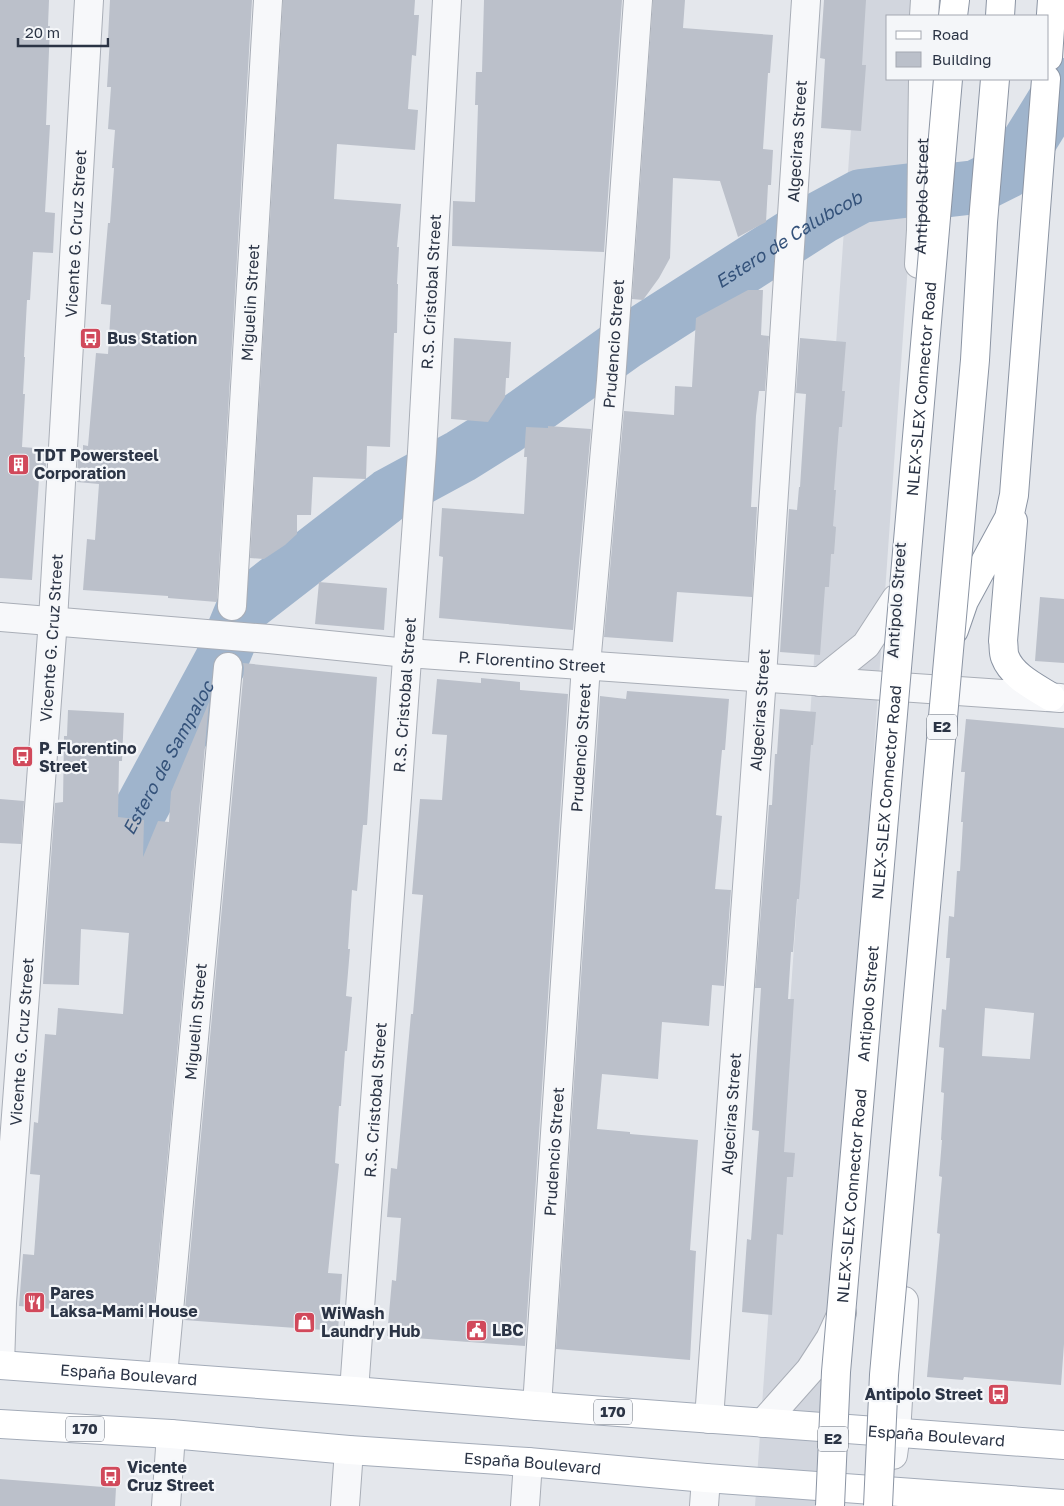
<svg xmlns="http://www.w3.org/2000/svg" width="1064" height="1506" viewBox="0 0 1064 1506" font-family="'Golos Text',sans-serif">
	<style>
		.built { fill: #d2d6de }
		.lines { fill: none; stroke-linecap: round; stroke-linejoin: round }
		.river { stroke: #9fb4cc; stroke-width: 54 }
		.building { fill: #bbc0ca; fill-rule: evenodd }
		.minor-casing { stroke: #a9aeb7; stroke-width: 30 }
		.major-casing { stroke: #a3abb8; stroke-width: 30 }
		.highway-casing { stroke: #8b94a3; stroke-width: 30 }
		.minor { stroke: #f7f8fa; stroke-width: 28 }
		.major { stroke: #fff; stroke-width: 28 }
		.highway { stroke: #fff; stroke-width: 28 }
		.highway-bridge-casing { stroke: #8b94a3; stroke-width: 30; stroke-linecap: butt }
		.highway-bridge { stroke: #fff; stroke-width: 28 }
		.labels { text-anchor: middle; stroke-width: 4.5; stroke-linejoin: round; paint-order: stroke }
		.shield { fill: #f4f6f9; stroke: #676e7b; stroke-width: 1 }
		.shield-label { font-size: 15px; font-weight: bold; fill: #2b3445 }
		.street-label { font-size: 16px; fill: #2b3445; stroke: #f4f6f9 }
		.poi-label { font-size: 16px; font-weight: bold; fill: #2b3445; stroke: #f4f6f9; text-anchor: start }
		.water-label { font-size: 18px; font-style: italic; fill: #34527a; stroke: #f4f6f9 }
	</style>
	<rect width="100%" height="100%" fill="#e4e7ec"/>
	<path class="built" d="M860,0h67l-2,16h-37v63h33l-100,1427h-66z"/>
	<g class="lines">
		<path class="river" id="s1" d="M101,883l120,-222 22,-53 146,-113 72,-39 45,-28 119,-85 197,-126 39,-21 60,-7 29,1 26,-3 32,-16 19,-26 37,-60"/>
	</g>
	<path class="building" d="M0,0h49l-1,26h2l-4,99h4l-5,87 10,1 -2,40 -20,-1 -3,48h-3l-3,57h1l-2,37h2l-3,53 25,2 -2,31 -6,-1 -7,101 -32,-2z
		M110,0h142l-35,602 -49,-4v-2l-85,-6 4,-51 8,1 4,-56 -22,-2 1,-31h5v-6l5,1 8,-93 12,1 3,-49 -10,-1 7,-81h2l4,-55h-2l3,-38 -7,-1 3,-42h-4l3,-49h-2z
		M283,0h132l-1,15h5l-3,41 -4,-1 -4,54 10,1 -3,40 -78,-6 -3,55 67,5 -4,43h2l-2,37h1l-1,49h-3l-4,114 -23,-1 -1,33 -53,-2 -2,38h-14v19l-12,11 -21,14 -14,-1z
		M484,0h138l-18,252 -152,-6 1,-45 22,1 3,-97h-3l1,-33h6z
		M653,0h32l-2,28 90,7 -3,38h-2l-5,76 10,1 -2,35h-3l-2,37 -28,15 -18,-56 -47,-3 -3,80 -11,20 -16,22 -11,-1z
		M824,0h42l-4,65h4l-5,66 -40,-3 4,-69 -5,-1z
		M748,290h15l-2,45 8,1 -4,55h-6l-3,25 -5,91h6l-5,90 -75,-5 -4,50 -69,-5 20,-226 50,4 1,-29 17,1 4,-69z
		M454,338l57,4 -2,36h-3l-1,19 -17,25 -37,-3z
		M800,338l46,4 -4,49h3l-3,36h-3l-5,63h2l-3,36 3,1 -2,27h-3l-2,33h-4l-5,68 -40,-3 9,-143 8,1 2,-23h1l6,-93 -10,-1z
		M548,426l43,3 -18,201 -134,-12 4,-61 -4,-1 3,-48 82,6 3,-57h-3l2,-30 22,1z
		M319,582l68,6 -3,42 -69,-6z
		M1040,597l24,2v64l-29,-2z
		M243,663l134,14 -10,148h-4l-6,66 -5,-1 -4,59h2l-4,47 6,1 -5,54h-2l-4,55h-2l-4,57 4,1 -11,109 14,1 -4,57 -154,-11 60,-652z
		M481,678l39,4v8l48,4 -43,652 -138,-10 5,-56 4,1 5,-63 -14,-1 4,-49 6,1 14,-155h2l10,-119 -11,-1 8,-95 22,1 5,-65 -15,-1 5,-55 44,4z
		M627,691l102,8 -4,51h-3l-6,65 6,1 -7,73 16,1 -7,96 -12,-1 -3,41 -47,-4 -4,57 -56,-5 -5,55 33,3v2l68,6 -8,110 6,1 -6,109 -134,-11 44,-653 26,3z
		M209,702l-56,616 -134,-12 4,-52 11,1 6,-80 -10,-1 4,-52 4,1 7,-89 11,1 2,-27 65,6 6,-81 -48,-4 -2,56 -36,-1 3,-57 9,-124 8,-1 1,-66h3l1,-26 56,3 -2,48h-3l-1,56 26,3 -1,37 15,-36 11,1 2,-30z
		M780,709l36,3 -3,33h-2l-12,154h-2l-4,53h-2l-3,47h6l-10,153 11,1 -2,24h-6l-4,58 -6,-1 -5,81 -30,-3 5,-73 4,1 8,-109 -7,-1 9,-142h-6l14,-183h3l3,-51h2z
		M966,719l98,9v616l-3,41 -97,-8 -1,3 -36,-3 13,-143 -3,-1 5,-56 -3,-1 3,-36h-1l3,-47 -3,-1 3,-44 -5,-1 3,-38 4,1 4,-52h-4l3,-42 5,1 3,-46h3l3,-49h-2l4,-50h-4zM985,1008l49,5 -4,46 -48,-3z
		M0,799l24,2 -3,43 -21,-1z
		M0,1479l116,9 -1,18h-115z"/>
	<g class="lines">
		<defs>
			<g id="minor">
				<path d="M924,16l1,-16"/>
				<path id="s2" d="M919,264l2,-34 2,-151"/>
				<path id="s3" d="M232,606l36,-606"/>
				<path id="s4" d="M0,617l269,22 138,14 653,45"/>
				<path d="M820,682l46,-37 30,-46"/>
				<path id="s5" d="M0,1365l2,-62 51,-683 36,-620"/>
				<path id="s6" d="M163,1376l65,-709"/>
				<path id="s7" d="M354,1391l68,-939 25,-452"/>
				<path id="s8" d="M537,1406l49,-741 25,-284 27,-381"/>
				<path id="s9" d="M709,1419l53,-742 44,-677"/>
				<path d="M763,1423l47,-53 20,-31 12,-26"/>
				<path d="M893,1455l3,-22 8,-132"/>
				<path d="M166,1506l5,-72"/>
				<path d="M345,1506l4,-56"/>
				<path d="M525,1506l3,-44"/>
				<path d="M704,1506l2,-28"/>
			</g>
			<g id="major">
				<path id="s10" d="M0,1365l354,26 183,15 527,39"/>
				<path id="s11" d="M0,1424l171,10 178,16 179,12 178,16 358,26"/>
			</g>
			<path id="highway" d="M953,16l2,-16
				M1000,16l1,-16
				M1048,57l4,-57
				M1013,521l-10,120c1,4 0,11 2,16 7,19 30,30 46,40
				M954,630l10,-29 45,-83 5,-23 32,-416"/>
		</defs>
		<use href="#minor" class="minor-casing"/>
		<use href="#major" class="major-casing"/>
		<use href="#highway" class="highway-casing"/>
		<use href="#minor" class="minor"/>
		<use href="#major" class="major"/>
		<use href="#highway" class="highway"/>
		<defs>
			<g id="highway-bridge">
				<path id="s12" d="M830,1506l6,-134 112,-1293"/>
				<path d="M878,1506l6,-131 91,-1015 8,-138 12,-143"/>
			</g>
		</defs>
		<use href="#highway-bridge" class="highway-bridge-casing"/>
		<use href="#highway-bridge" class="highway-bridge"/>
	</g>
	<defs>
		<symbol id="bus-square" viewBox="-11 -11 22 22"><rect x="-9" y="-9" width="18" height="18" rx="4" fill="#d1495b" stroke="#f4f6f9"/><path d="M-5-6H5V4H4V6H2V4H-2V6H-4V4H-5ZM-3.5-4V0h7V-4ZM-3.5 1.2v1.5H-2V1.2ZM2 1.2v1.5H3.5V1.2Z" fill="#fff"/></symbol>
		<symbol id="building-square" viewBox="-11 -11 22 22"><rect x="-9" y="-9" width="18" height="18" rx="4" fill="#d1495b" stroke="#f4f6f9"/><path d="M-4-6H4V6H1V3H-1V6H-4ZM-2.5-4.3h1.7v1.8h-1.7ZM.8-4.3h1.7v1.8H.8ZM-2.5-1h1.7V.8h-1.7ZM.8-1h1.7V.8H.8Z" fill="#fff"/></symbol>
		<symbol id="restaurant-square" viewBox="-11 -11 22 22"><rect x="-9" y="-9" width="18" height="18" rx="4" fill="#d1495b" stroke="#f4f6f9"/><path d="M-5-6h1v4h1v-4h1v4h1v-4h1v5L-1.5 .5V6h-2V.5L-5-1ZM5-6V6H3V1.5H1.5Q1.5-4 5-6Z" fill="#fff"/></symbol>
		<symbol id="shop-square" viewBox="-11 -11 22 22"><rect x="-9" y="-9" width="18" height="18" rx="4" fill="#d1495b" stroke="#f4f6f9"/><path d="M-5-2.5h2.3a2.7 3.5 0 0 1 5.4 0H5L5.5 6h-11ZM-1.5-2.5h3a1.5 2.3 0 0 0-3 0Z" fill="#fff"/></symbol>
		<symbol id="civic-square" viewBox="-11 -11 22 22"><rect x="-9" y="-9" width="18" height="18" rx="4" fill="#d1495b" stroke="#f4f6f9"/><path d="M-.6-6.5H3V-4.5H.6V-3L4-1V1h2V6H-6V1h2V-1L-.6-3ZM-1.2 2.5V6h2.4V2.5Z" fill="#fff"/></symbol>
	</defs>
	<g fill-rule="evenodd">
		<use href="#bus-square" x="78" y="326" width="25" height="25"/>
		<use href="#building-square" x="6" y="452" width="25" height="25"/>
		<use href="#bus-square" x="10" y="744" width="25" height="25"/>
		<use href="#restaurant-square" x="22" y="1290" width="25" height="25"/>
		<use href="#shop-square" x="292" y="1310" width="25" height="25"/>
		<use href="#civic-square" x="464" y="1318" width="25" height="25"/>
		<use href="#bus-square" x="986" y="1382" width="25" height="25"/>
		<use href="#bus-square" x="98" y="1464" width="25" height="25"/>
	</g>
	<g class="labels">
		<g class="shield">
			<rect x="927" y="714.5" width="30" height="25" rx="4"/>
			<rect x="594" y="1399.5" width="38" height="25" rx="4"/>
			<rect x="66" y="1416.5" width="38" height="25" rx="4"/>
			<rect x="818" y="1426.5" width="30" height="25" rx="4"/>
		</g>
		<g class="shield-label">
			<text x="942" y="732">E2</text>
			<text x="613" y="1417">170</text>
			<text x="85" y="1434">170</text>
			<text x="833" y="1444">E2</text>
		</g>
		<g class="street-label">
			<text dy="6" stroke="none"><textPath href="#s9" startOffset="1281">Algeciras Street</textPath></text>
			<text dy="6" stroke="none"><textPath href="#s2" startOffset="68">Antipolo Street</textPath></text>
			<text dy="6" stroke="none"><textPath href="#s5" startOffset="1134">Vicente G. Cruz Street</textPath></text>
			<text dy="6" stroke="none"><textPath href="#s7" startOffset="1102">R.S. Cristobal Street</textPath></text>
			<text dy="6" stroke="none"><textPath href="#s3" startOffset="304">Miguelin Street</textPath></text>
			<text dy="6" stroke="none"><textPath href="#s8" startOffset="1065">Prudencio Street</textPath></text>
			<text dy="6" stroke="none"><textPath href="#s12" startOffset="1121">NLEX-SLEX Connector Road</textPath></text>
			<text transform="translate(896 600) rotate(-86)" y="6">Antipolo Street</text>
			<text dy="6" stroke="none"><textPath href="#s5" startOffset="729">Vicente G. Cruz Street</textPath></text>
			<text dy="6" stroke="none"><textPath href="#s4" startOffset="534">P. Florentino Street</textPath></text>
			<text dy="6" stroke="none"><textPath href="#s7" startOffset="698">R.S. Cristobal Street</textPath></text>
			<text dy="6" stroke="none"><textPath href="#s9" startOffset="711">Algeciras Street</textPath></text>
			<text dy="6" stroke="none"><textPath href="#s8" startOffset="660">Prudencio Street</textPath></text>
			<text dy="6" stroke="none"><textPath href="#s12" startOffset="716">NLEX-SLEX Connector Road</textPath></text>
			<text dy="6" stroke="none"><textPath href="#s12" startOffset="504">Antipolo Street</textPath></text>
			<text dy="6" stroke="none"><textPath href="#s6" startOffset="356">Miguelin Street</textPath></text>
			<text dy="6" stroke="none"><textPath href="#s5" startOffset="324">Vicente G. Cruz Street</textPath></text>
			<text dy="6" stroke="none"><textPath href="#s7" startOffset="292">R.S. Cristobal Street</textPath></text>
			<text dy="6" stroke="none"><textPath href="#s9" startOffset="306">Algeciras Street</textPath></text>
			<text dy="6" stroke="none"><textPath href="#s8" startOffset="255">Prudencio Street</textPath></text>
			<text dy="6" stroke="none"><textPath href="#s12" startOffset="311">NLEX-SLEX Connector Road</textPath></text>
			<text dy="6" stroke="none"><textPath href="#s10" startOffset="129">España Boulevard</textPath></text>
			<text dy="6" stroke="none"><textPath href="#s10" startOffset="939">España Boulevard</textPath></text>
			<text dy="6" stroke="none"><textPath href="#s11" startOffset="534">España Boulevard</textPath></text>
		</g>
		<g class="poi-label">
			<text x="107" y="344">Bus Station</text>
			<text x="34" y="461">TDT Powersteel<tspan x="34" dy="18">Corporation</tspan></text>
			<text x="39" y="754">P. Florentino<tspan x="39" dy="18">Street</tspan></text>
			<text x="50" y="1299">Pares<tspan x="50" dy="18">Laksa-Mami House</tspan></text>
			<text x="321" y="1319">WiWash<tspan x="321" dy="18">Laundry Hub</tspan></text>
			<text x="492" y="1336">LBC</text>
			<text x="983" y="1400" text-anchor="end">Antipolo Street</text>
			<text x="127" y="1473">Vicente<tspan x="127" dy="18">Cruz Street</tspan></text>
		</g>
		<g class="water-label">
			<text dy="6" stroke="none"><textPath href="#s1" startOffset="969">Estero de Calubcob</textPath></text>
			<text dy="6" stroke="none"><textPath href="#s1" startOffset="142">Estero de Sampaloc</textPath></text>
		</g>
	</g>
	<rect x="886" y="15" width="162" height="65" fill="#f4f6f9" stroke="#a4a8b1"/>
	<rect x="896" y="31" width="25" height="8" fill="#ffffff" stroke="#a4a8b1"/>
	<text x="932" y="40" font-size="15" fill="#2b3445">Road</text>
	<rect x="896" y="52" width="25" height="15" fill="#bbc0ca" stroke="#a4a8b1"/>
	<text x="932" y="65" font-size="15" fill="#2b3445">Building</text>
	<path d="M18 38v8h90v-8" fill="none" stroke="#2b3445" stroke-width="2.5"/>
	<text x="25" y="38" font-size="15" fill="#2b3445" stroke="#f4f6f9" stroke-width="4" paint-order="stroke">20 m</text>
</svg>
